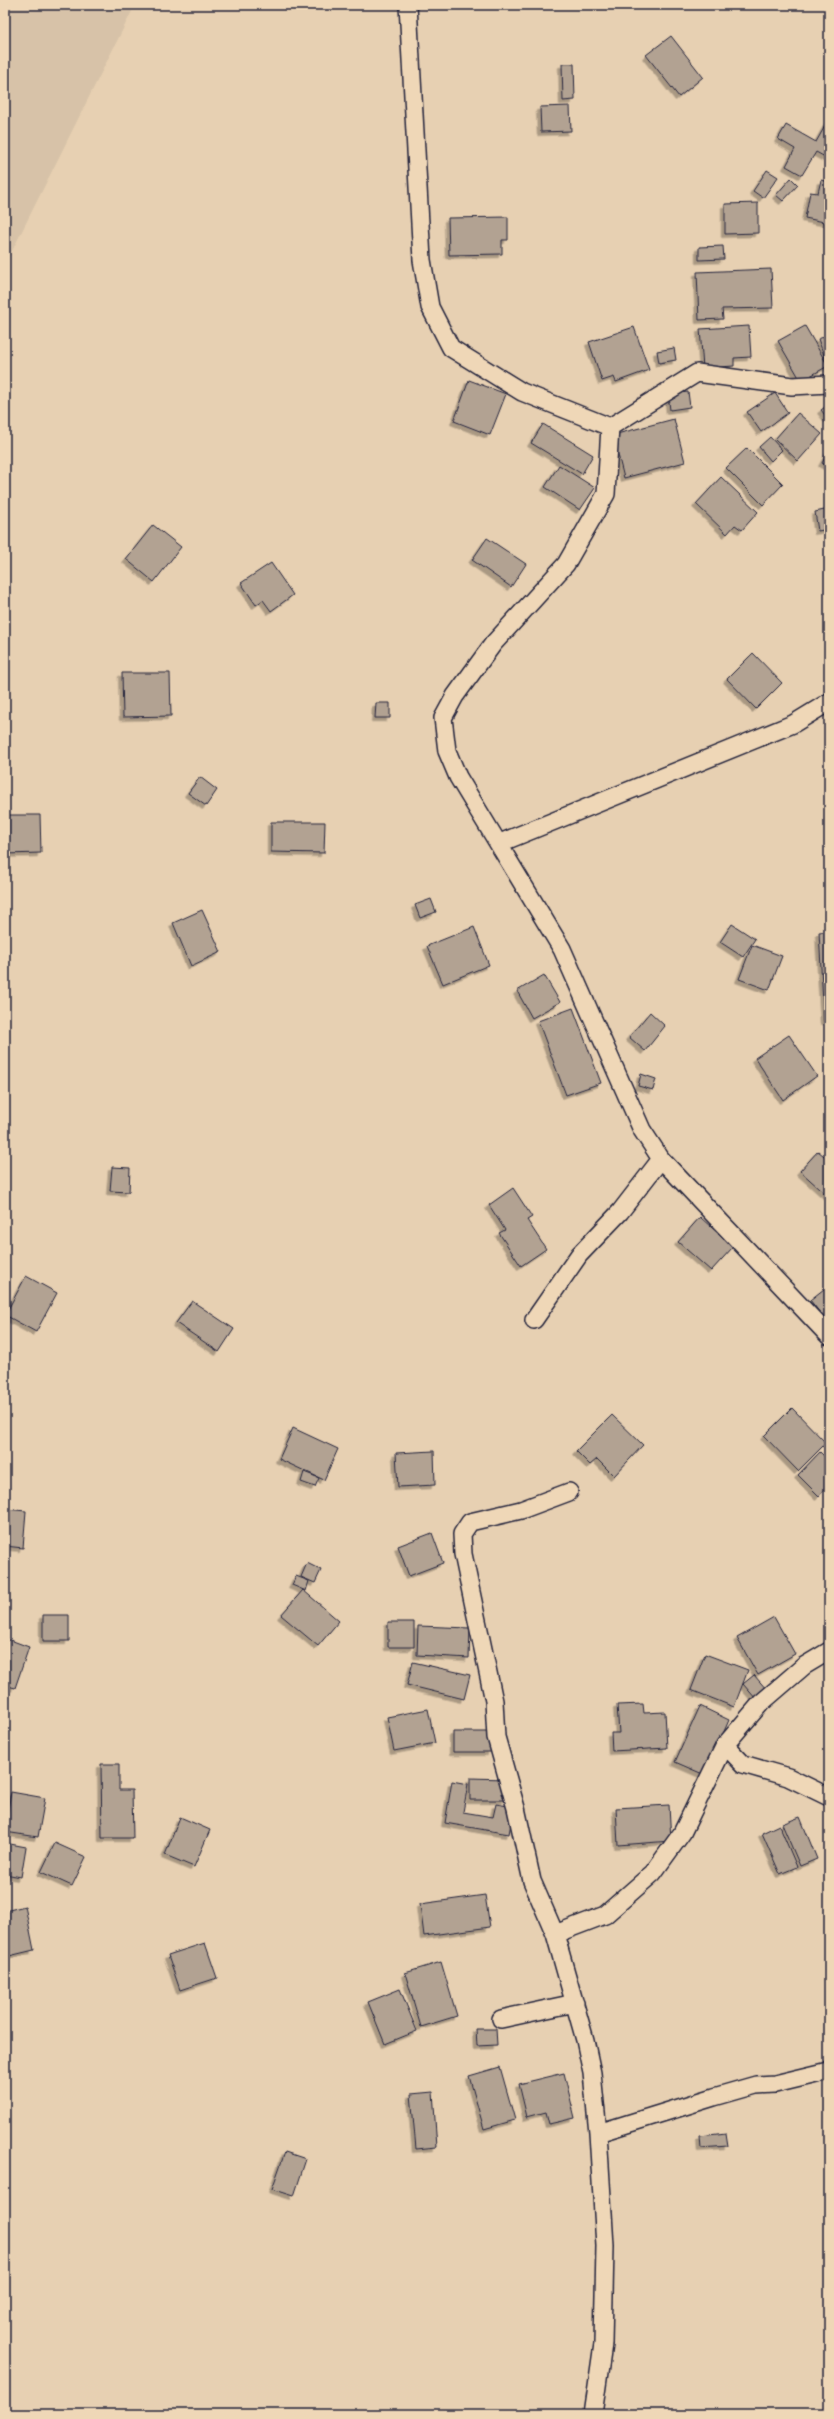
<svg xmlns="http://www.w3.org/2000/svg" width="834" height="2419" viewBox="0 0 834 2419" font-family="Kalam,sans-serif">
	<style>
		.built { fill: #d7c2a8 }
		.building { fill: #b2a292; stroke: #22223b; filter: url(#shadow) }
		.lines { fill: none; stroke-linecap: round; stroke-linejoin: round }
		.minor-casing { stroke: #22223b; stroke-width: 20 }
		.minor { stroke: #efd7b7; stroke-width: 17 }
	</style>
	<defs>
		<filter id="shadow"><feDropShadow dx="-3.5" dy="3.5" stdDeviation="0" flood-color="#0004"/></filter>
	</defs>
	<rect width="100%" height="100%" fill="#e7d0b2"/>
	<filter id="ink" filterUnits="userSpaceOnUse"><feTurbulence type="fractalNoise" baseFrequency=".025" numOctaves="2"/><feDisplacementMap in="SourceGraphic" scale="8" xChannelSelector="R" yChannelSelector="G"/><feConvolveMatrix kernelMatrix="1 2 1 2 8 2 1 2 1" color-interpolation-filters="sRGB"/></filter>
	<g filter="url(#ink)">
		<path class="built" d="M5,5h130l-130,260z"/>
		<path class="building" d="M671,36l32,41 -24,20 -33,-42z
			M562,64h12l1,36 -12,1z
			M570,106l1,25 -30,1 -1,-25z
			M829,119v35l-2,4 -11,-6 -14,23 -16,-9 9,-17 -17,-10 8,-14 30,17z
			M767,170l11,7 -15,21 -10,-7z
			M791,178l7,7 -15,16 -7,-6z
			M821,180l8,2v41l-24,-5 5,-26 8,1z
			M758,203v30l-33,1v-30z
			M508,217v23h-6v14l-53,1 -1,-37z
			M723,246l1,13 -25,1v-13z
			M771,269l2,39 -51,1 1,10 -24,1 -2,-48z
			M749,326l2,31 -17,1v8l-31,2 -3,-39z
			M805,326l23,40 -27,15 -23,-40z
			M634,327l15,43 -33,12 -2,-5 -12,4 -13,-39z
			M829,335v34l-11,-30z
			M674,348l2,12 -17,3 -2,-12z
			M469,380l37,14 -16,41 -36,-14z
			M688,392l2,15 -20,3 -2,-16z
			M775,393l13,20 -27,19 -14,-20z
			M829,404v16l-8,-10z
			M798,413l24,21 -24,27 -23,-22z
			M674,419l11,43 -61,16 -11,-43z
			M543,424l50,31 -11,19 -51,-31z
			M770,437l12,13 -11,11 -12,-14z
			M747,448l36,36 -20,21 -37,-37z
			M829,450v17l-7,-4z
			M559,465l36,23 -15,22 -35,-23z
			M721,477l37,35 -16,18 -7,-5 -8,9 -31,-30z
			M829,509v20l-11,2 -3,-19z
			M153,525l28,22 -27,35 -28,-23z
			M487,538l39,26 -15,23 -39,-27z
			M271,563l22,32 -22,16 -8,-11 -7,5 -15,-22z
			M753,653l29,30 -26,26 -29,-30z
			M122,673h48l1,43 -48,1z
			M376,703h14v15h-15z
			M200,777l17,13 -11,16 -18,-13z
			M7,815h33l1,38 -36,1z
			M271,822h54l-1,31 -53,-1z
			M431,899l5,13 -16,6 -5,-13z
			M202,910l19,42 -30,14 -18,-43z
			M732,924l23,15 -12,18 -23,-15z
			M474,927l15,38 -46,19 -16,-38z
			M829,931v90h-5l-5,-89z
			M752,945l30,11 -13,34 -30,-11z
			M544,975l16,27 -28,16 -15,-27z
			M573,1008l28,75 -35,12 -28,-74z
			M650,1012l15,14 -20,25 -16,-14z
			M789,1035l28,41 -34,24 -28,-42z
			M641,1074l15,5 -3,11 -15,-4z
			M818,1151l11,9v37l-29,-26z
			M112,1167l18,1 -1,24 -19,-1z
			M513,1188l19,29 -5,3 19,29 -25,17 -22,-33 6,-3 -16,-25z
			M700,1217l33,30 -22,24 -33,-29z
			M26,1276l31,17 -21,39 -31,-17z
			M829,1285v28l-5,5 -14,-18z
			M192,1301l42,28 -15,23 -43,-29z
			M792,1408l34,35 -28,28 -34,-35z
			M612,1415l31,30 -29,31 -17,-17 -7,6 -14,-14z
			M293,1428l45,21 -14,31 -45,-21z
			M434,1451l1,34 -37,2 -2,-34z
			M820,1452l9,9v24l-10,11 -21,-21z
			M304,1472l15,6 -4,9 -14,-5z
			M5,1509l21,2 -3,37 -18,-2z
			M432,1533l11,30 -34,13 -11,-30z
			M307,1563l14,7 -6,13 -14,-6z
			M296,1576l13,5 -3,10 -14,-6z
			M303,1590l36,31 -21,25 -37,-31z
			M43,1615h26v26h-26z
			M774,1617l21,37 -37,21 -21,-37z
			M388,1622h26v25h-26z
			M418,1626l52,2 -1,30 -52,-3z
			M5,1638l24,9 -14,41 -10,-3z
			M705,1654l43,16 -14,37 -43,-17z
			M413,1662l57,13 -6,24 -57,-14z
			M754,1675l13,15 -11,9 -13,-15z
			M643,1704l1,9 21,-1 2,36 -55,3 -1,-18h8l-2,-28z
			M700,1706l29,14 -24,55 -30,-13z
			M428,1709l7,34 -41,8 -7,-34z
			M453,1732h38v20h-38z
			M101,1764h18v26h13l1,48h-31z
			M470,1778l36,1v21h-36z
			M452,1781l16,3 -5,28 30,5 3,-13 18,3 -5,27 -64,-11z
			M11,1792l34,6 -7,39 -33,-5v-16h2z
			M669,1805l2,36 -53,4 -2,-37z
			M180,1817l30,13 -16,37 -29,-12z
			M800,1817l17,42 -17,7 -18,-42z
			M779,1825l18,42 -17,7 -18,-41z
			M5,1843l21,4 -5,30 -16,-3z
			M55,1843l31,14 -14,29 -31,-14z
			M485,1895l5,32 -66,9 -4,-32z
			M25,1906l9,44 -29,7v-46z
			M205,1943l12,35 -37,12 -12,-35z
			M441,1962l16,54 -36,11 -16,-54z
			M400,1989l17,42 -32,13 -17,-42z
			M476,2029h20l1,16 -20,1z
			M500,2067l15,53 -31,9 -15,-53z
			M564,2073l11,45 -26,6 -3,-12 -19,5 -8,-33z
			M433,2092l4,55 -21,2 -5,-55z
			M726,2133l2,13 -27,2 -1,-12z
			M285,2152l21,7 -12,37 -22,-7z"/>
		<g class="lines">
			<defs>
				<path id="minor" d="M408,5l14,255 8,47 21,41 71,44 88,35
					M610,427l-4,67 -40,70 -73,80 -38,52 -12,22 4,33 11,26 104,172 80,181 19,29 168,177
					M610,427l87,-54 95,13 37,-2
					M500,843l293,-119 36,-22
					M534,1320l45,-65 41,-43 41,-53
					M569,1492l-48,18 -51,12 -8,12 1,20 31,147 2,36 20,71 16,73 23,53 30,106 7,33 6,60 7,113 -2,98 -10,70
					M725,1745l18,19 45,13 41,20
					M555,1934l50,-19 48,-42 29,-40 43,-88 36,-42 43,-37 25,-15
					M501,2019l74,-16
					M598,2133l116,-36 42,-12 19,-1 54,-13"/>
			</defs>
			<use href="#minor" class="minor-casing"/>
			<use href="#minor" class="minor"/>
		</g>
	</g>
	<rect width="834" height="2419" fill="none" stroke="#efd7b7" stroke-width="20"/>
	<rect x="10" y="10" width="814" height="2399" fill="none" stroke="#22223b" stroke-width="1.5" filter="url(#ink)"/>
</svg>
